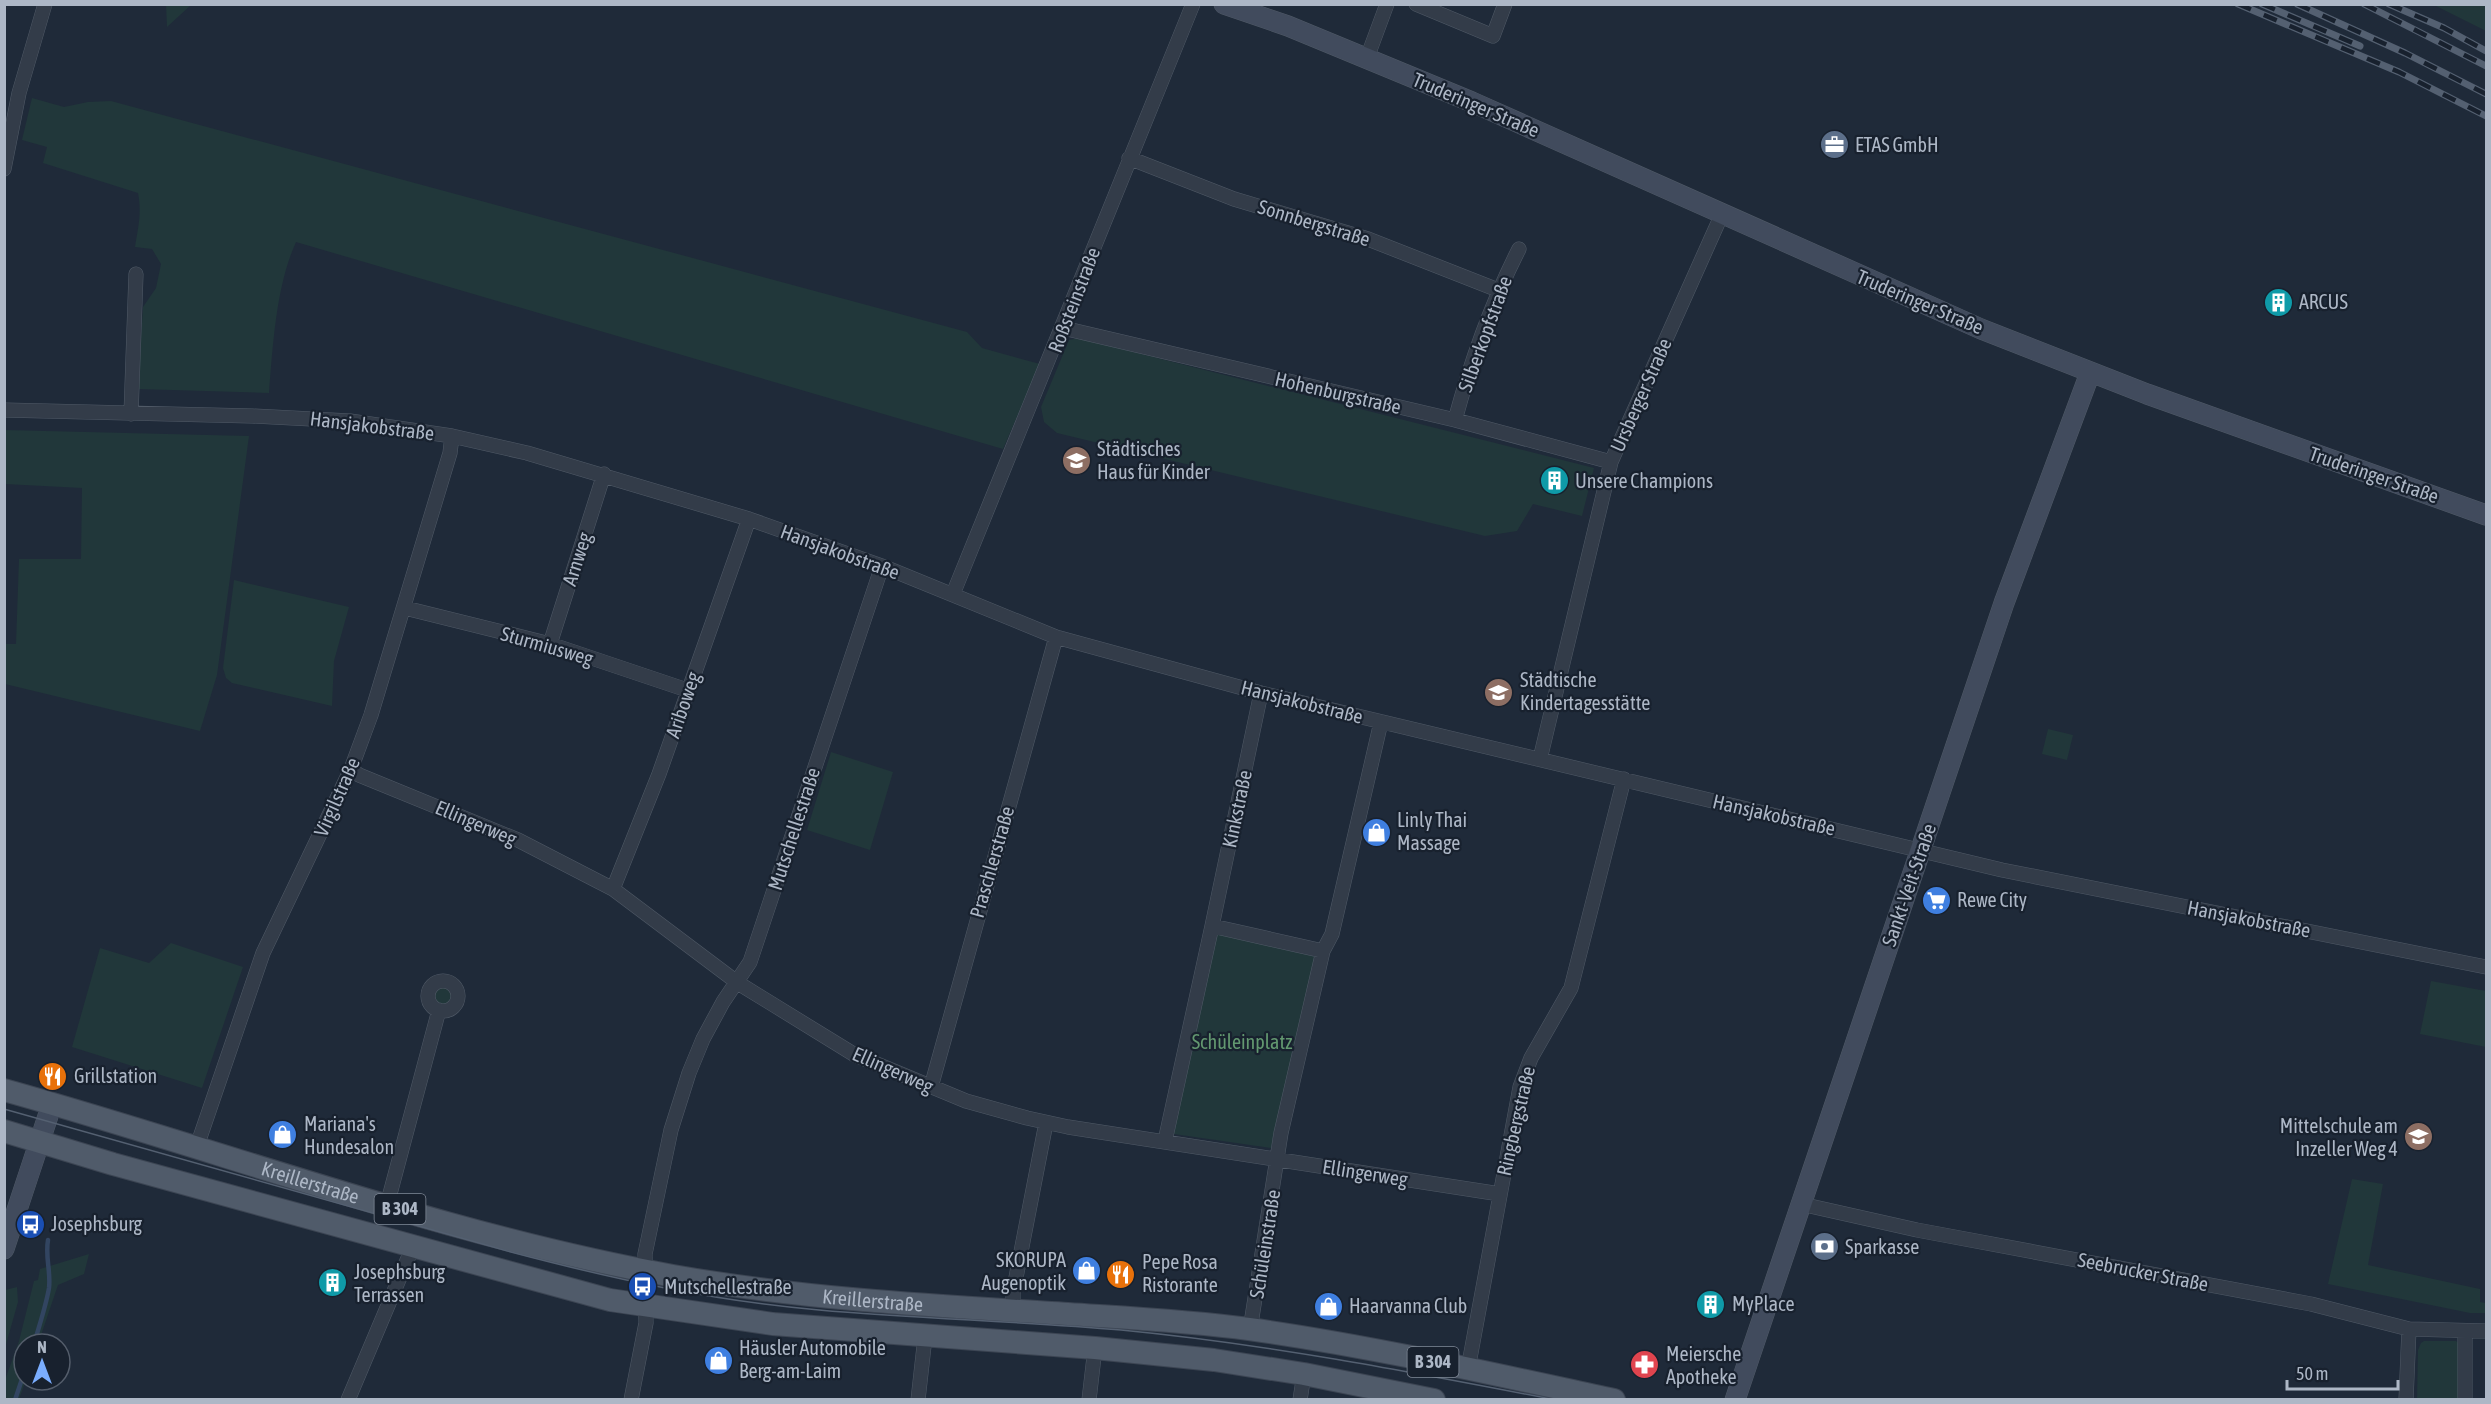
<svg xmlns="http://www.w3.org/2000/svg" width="2491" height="1404" viewBox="0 0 2491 1404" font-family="'Asap Condensed',sans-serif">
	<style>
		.green { fill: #21373a }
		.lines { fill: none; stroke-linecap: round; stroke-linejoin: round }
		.stream { stroke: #324561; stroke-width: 4.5 }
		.street-casing { stroke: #505a67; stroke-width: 15 }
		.secondary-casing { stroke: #505a67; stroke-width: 21 }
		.primary-casing { stroke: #3c4553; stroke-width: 24 }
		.street { stroke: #333c49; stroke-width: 14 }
		.secondary { stroke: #414b5d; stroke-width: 20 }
		.primary { stroke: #505b6a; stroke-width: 22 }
		.tram { stroke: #546071; stroke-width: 1.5 }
		.rail-casing { stroke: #546071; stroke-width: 7 }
		.rail { stroke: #18212e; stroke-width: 4.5; stroke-dasharray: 14; stroke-linecap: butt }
		.labels { text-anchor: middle; stroke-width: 4.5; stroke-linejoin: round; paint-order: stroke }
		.shield { fill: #18212e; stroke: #808a98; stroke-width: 1.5 }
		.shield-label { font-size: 18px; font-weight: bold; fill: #adb7c6 }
		.street-label { font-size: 20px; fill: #adb7c6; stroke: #18212e }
		.poi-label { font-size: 20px; fill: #adb7c6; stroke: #18212e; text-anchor: start }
		.park-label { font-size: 20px; fill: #639870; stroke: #18212e }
	</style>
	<rect width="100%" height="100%" fill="#1f2a39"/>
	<path class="green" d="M166,4h25v1l-24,22z
		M2434,5h52v26z
		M32,98l32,9 24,-5 23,-1 856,231 15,16 58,16 -37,85 -707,-207c-20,44 -23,103 -27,151l-131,-4 5,-82 13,-19 5,-24 -9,-15 -17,-2c3,-20 7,-33 3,-54l-95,-30 4,-16 -25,-7z
		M1078,338l516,130 -12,48 -49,-12 -16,27 -32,5 -428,-103 -13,-11 -3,-15 28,-67z
		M5,430l244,6 -32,239 -17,56 -195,-47v-40h11l3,-85h62l1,-71 -77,-4z
		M234,580l115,27 -15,54 -2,45 -100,-23 -6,-5 -3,-10z
		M2048,729l25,6 -6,25 -25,-6z
		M831,752l62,20 -23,78 -63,-20z
		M1216,926l102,25 -47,197 -104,-15z
		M171,943l72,24 -41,121 -130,-41 28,-99 49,15z
		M2431,981l55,10v56l-66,-13z
		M434 996a9 9 0 1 1 18 0a9 9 0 1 1-18 0Z
		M2352,1179l31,5 -15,81 112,24v13l6,1v10h-16l-142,-29z
		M89,1254l-5,20 -26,11 -20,59h-14l2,36 -7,19h-14v-19l14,-39 15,-60 4,-1 2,-11z
		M17,1287l1,15 -13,46v-58z
		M2424,1341h32l4,4 -2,54 -41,1 1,-50 3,-7z"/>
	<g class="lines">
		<path class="stream" d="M34,1344c5,-18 12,-38 15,-56 2,-17 -4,-30 -1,-48
			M15,1400l9,-27"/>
		<defs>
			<path id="street" d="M1416,4l77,32 12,-32
				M1367,58l20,-54
				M1129,158l105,41 134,40 130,51
				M4,169l15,-76 26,-89
				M1063,328l392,92 156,42
				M4,410l248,6 98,5 102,15 75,17 222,66 133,47 174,71 205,56 741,177 484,97
				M131,414l5,-140
				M1455,420c16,-59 36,-116 64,-171
				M953,594l240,-590
				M405,608l145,36 137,46
				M550,644l54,-170
				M1540,759l71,-297 111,-248
				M351,769l8,6 159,65 95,49 125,94 117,72 111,46 61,17 41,9 432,67
				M613,889l46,-115 90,-255
				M1212,926l49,-233
				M1323,951l9,-17 49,-212
				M428 996a15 15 0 1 1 30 0a15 15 0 1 1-30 0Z
				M931,1087l125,-450
				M1165,1141l47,-215 111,25 -42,182 -31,197
				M196,1149l67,-196 88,-184 20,-54 79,-262 2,-17
				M1801,1204l116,26 394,74 98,25 77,2
				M387,1205l52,-195
				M1013,1311v-18l33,-170
				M2465,1332v68
				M1468,1369l52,-282 11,-29 40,-70 53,-209
				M348,1400l66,-156
				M631,1400l15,-77 -1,-69 26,-124 18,-57 14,-34 20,-37 27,-40 132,-396
				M918,1400l7,-63
				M1089,1400l6,-52
				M1300,1400l4,-26
				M2406,1400l3,-71"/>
			<path id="secondary" d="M1224,4l64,22 184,76 509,227 166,65 339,121
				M4,1249l48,-145
				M1735,1400l269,-797 86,-230"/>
			<g id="primary">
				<path id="s1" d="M4,1090c223,62 441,145 669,186 130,23 263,30 395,38 60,4 121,7 181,15 122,17 244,45 365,71"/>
				<path d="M4,1131l109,33 497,136 163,24 322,24 119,12 90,14 130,26"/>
			</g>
		</defs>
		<use href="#street" class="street-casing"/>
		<use href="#secondary" class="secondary-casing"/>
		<use href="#primary" class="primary-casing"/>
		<use href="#street" class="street"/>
		<use href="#secondary" class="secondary"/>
		<use href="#primary" class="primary"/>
		<path class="tram" d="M4,1109l507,143c102,27 203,49 308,58 100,9 201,11 302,20 146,14 290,42 435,70"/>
		<defs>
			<path id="rail" d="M2238,4l161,68 87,44
				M2262,4l98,42
				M2297,4l108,49 81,41
				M2364,4l122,62
				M2389,4l55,24 42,23"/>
		</defs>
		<use href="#rail" class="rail-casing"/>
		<use href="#rail" class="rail"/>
	</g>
	<defs>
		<symbol id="office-disc" viewBox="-11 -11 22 22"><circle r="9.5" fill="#5c6f8a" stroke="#18212e"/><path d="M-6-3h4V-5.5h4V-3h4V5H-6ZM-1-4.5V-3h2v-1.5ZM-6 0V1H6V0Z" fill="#fff"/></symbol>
		<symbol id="building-disc" viewBox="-11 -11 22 22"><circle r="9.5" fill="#0f9aa8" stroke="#18212e"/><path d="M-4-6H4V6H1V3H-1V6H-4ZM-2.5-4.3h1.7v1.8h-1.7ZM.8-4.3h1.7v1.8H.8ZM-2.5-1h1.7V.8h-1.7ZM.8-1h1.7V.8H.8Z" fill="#fff"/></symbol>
		<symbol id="school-disc" viewBox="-11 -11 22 22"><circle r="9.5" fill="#8d6e63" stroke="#18212e"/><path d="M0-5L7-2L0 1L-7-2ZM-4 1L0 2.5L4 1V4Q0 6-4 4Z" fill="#fff"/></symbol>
		<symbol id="shop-disc" viewBox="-11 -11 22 22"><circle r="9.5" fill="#3f7fe0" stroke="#18212e"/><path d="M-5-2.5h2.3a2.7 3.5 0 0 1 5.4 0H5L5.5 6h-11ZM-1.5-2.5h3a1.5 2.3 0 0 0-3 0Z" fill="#fff"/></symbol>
		<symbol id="supermarket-disc" viewBox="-11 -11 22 22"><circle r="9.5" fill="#3f7fe0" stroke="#18212e"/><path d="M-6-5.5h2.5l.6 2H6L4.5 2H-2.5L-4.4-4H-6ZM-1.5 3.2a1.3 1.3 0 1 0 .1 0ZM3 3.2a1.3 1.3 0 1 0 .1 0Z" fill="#fff"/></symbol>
		<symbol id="restaurant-disc" viewBox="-11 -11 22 22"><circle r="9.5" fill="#e8710a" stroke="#18212e"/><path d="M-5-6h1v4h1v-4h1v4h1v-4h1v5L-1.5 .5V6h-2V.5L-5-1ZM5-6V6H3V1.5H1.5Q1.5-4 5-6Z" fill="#fff"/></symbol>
		<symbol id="bus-disc" viewBox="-11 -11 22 22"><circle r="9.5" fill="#1a4fb4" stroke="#18212e"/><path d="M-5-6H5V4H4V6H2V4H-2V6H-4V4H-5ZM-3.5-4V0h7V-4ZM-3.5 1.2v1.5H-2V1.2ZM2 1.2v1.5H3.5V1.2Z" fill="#fff"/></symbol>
		<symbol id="bank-disc" viewBox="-11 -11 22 22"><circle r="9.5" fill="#5c6f8a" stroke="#18212e"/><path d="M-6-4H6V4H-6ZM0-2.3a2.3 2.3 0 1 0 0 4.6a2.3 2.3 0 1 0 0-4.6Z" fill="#fff"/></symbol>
		<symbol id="pharmacy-disc" viewBox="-11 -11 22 22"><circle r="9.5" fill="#e0444e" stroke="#18212e"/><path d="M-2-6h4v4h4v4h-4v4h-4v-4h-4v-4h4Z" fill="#fff"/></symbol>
	</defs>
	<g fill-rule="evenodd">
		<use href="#office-disc" x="1818" y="128" width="33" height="33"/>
		<use href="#building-disc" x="2262" y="286" width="33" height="33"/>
		<use href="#school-disc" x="1060" y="444" width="33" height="33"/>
		<use href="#building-disc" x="1538" y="464" width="33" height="33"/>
		<use href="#school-disc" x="1482" y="676" width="33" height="33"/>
		<use href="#shop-disc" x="1360" y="816" width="33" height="33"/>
		<use href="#supermarket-disc" x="1920" y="884" width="33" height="33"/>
		<use href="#restaurant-disc" x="36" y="1060" width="33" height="33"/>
		<use href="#shop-disc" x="266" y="1118" width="33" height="33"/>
		<use href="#school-disc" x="2402" y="1120" width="33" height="33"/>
		<use href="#bus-disc" x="14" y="1208" width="33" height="33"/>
		<use href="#bank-disc" x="1808" y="1230" width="33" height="33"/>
		<use href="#shop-disc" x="1070" y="1254" width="33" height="33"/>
		<use href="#restaurant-disc" x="1104" y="1258" width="33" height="33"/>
		<use href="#building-disc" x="316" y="1266" width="33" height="33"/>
		<use href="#bus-disc" x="626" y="1270" width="33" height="33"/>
		<use href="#building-disc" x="1694" y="1288" width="33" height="33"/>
		<use href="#shop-disc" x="1312" y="1290" width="33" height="33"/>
		<use href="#shop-disc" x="702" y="1344" width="33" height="33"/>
		<use href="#pharmacy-disc" x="1628" y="1348" width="33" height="33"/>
	</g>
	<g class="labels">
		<g class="shield">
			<rect x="374.5" y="1194" width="51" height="30" rx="4.5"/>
			<rect x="1407.5" y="1347" width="51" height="30" rx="4.5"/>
		</g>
		<g class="shield-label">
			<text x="400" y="1215">B 304</text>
			<text x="1433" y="1368">B 304</text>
		</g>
		<g class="street-label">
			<text transform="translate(1476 105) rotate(23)" y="7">Truderinger Straße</text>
			<text transform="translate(1314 223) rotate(17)" y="7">Sonnbergstraße</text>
			<text transform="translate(1074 300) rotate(-69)" y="7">Roßsteinstraße</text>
			<text transform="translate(1920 302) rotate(23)" y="7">Truderinger Straße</text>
			<text transform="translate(1485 334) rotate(-70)" y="7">Silberkopfstraße</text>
			<text transform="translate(1338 393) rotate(13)" y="7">Hohenburgstraße</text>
			<text transform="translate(1641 395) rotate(-66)" y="7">Ursberger Straße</text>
			<text transform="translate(372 426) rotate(7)" y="7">Hansjakobstraße</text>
			<text transform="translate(2374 475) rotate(19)" y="7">Truderinger Straße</text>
			<text transform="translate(840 552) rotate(20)" y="7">Hansjakobstraße</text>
			<text transform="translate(577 559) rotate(-72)" y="7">Arnweg</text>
			<text transform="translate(547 646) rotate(16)" y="7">Sturmiusweg</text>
			<text transform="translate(1302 702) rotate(14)" y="7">Hansjakobstraße</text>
			<text transform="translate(683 705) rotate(-71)" y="7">Ariboweg</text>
			<text transform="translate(337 797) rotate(-66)" y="7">Virgilstraße</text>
			<text transform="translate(1237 809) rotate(-78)" y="7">Kinkstraße</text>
			<text transform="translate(1774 815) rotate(13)" y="7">Hansjakobstraße</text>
			<text transform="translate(476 823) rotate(23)" y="7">Ellingerweg</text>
			<text transform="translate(794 829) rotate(-72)" y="7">Mutschellestraße</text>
			<text transform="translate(992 862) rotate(-74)" y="7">Praschlerstraße</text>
			<text transform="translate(1909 885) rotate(-71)" y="7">Sankt-Veit-Straße</text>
			<text transform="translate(2249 919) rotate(11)" y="7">Hansjakobstraße</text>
			<text transform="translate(893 1070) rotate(24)" y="7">Ellingerweg</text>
			<text transform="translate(1516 1121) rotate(-77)" y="7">Ringbergstraße</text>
			<text transform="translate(1365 1173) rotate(9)" y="7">Ellingerweg</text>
			<text dy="7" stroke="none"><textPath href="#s1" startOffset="320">Kreillerstraße</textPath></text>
			<text transform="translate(1265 1244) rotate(-81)" y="7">Schüleinstraße</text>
			<text transform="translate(2143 1272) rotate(11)" y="7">Seebrucker Straße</text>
			<text dy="7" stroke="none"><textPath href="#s1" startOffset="896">Kreillerstraße</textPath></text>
		</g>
		<g class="poi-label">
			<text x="1855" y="152">ETAS GmbH</text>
			<text x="2299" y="309">ARCUS</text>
			<text x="1097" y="456">Städtisches<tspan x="1097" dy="23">Haus für Kinder</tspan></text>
			<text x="1575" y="488">Unsere Champions</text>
			<text x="1520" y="687">Städtische<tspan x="1520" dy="23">Kindertagesstätte</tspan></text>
			<text x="1397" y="827">Linly Thai<tspan x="1397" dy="23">Massage</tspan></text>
			<text x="1957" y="907">Rewe City</text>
			<text x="74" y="1083">Grillstation</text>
			<text x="304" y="1131">Mariana's<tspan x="304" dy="23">Hundesalon</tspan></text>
			<text x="2398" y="1133" text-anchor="end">Mittelschule am<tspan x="2398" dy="23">Inzeller Weg 4</tspan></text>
			<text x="51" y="1231">Josephsburg</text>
			<text x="1845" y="1254">Sparkasse</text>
			<text x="1066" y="1267" text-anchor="end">SKORUPA<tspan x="1066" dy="23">Augenoptik</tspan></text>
			<text x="1142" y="1269">Pepe Rosa<tspan x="1142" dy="23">Ristorante</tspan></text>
			<text x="354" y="1279">Josephsburg<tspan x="354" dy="23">Terrassen</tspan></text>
			<text x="664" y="1294">Mutschellestraße</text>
			<text x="1732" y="1311">MyPlace</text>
			<text x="1349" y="1313">Haarvanna Club</text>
			<text x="739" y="1355">Häusler Automobile<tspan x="739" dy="23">Berg-am-Laim</tspan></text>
			<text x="1666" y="1361">Meiersche<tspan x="1666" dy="23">Apotheke</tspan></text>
		</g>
		<g class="park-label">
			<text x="1242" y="1049">Schüleinplatz</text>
		</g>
	</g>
	<rect width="2491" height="1404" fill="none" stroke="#adb7c6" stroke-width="12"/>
	<g transform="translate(42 1362)"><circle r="28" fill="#18212e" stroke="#545d6b" stroke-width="1.5"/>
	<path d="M0-4.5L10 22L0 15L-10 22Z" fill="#7aadfe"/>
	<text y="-9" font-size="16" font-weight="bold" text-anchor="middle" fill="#adb7c6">N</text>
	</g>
	<path d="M2287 1380v9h111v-9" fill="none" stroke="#adb7c6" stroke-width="3"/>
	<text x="2296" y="1380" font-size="18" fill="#adb7c6" stroke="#18212e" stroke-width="4.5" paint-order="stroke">50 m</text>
</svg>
